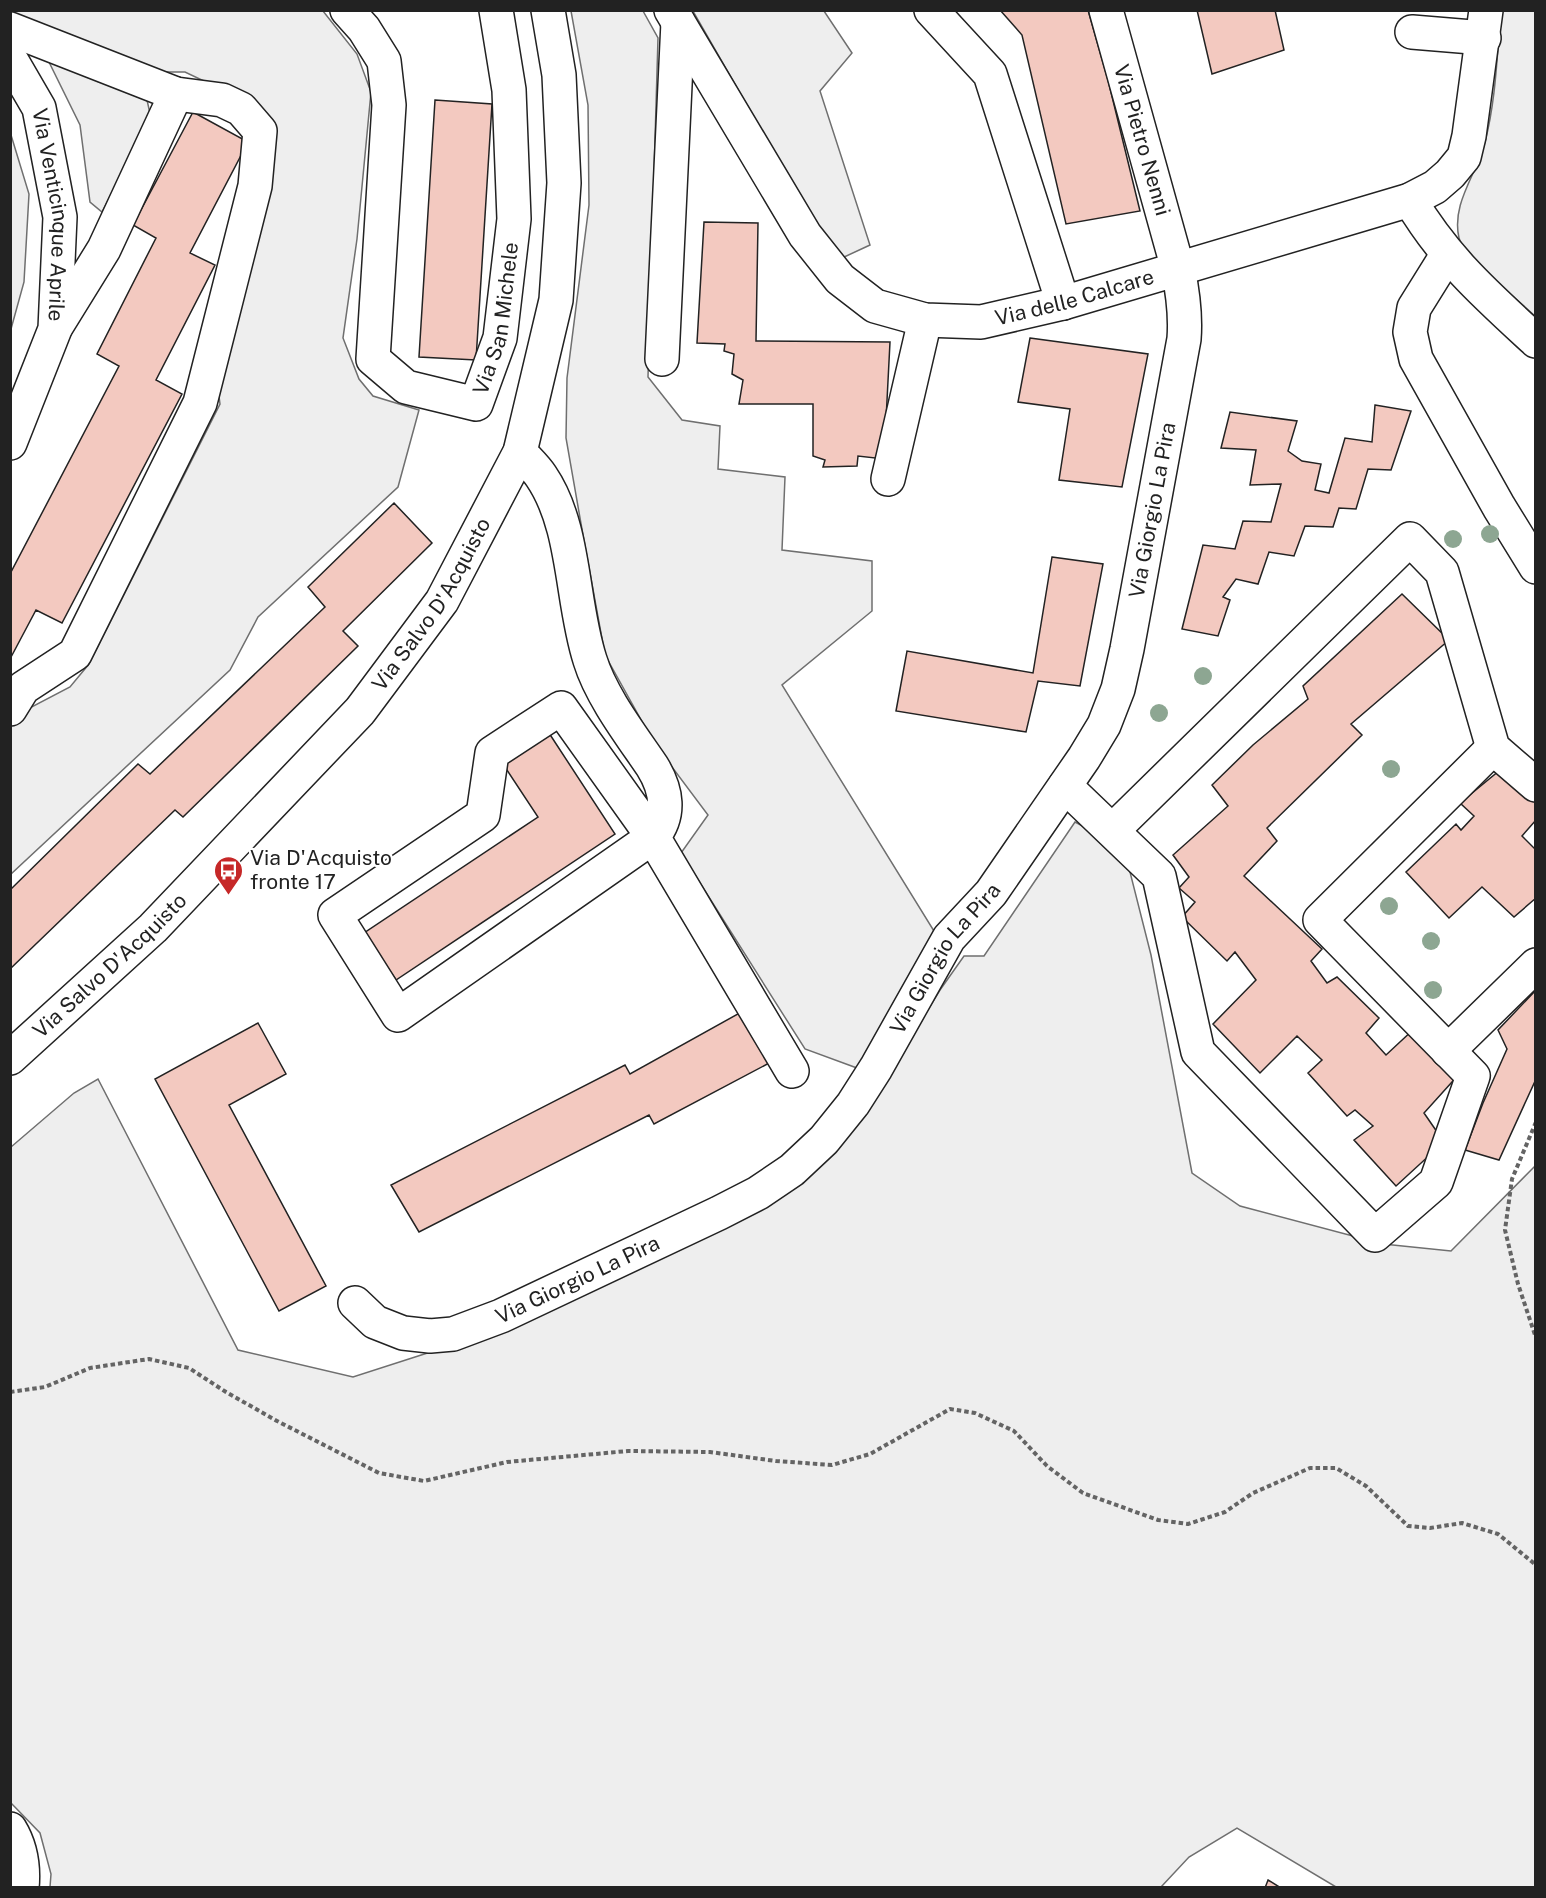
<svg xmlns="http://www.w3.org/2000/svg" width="1546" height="1898" viewBox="0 0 1546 1898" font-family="'Public Sans',sans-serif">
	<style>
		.green { fill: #eee; stroke: #6f6f6f; stroke-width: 1.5 }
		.building { fill: #f3c9c0; stroke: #222; stroke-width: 1.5 }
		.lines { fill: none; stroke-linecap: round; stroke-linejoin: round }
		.minor-casing { stroke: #222; stroke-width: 36 }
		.major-casing { stroke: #222; stroke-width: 36 }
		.path { stroke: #646464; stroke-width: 4; stroke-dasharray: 4.5 3; stroke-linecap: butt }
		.minor { stroke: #fff; stroke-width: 33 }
		.major { stroke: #fff; stroke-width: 33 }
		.tree { fill: #8da692 }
		.labels { text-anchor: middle; stroke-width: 4.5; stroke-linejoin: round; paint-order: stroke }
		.street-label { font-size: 21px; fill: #222; stroke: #fff }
		.poi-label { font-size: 21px; fill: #222; stroke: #fff; text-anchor: start }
	</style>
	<rect width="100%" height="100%" fill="#fff"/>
	<path class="green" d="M11,11h312l34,43 14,38 -14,147 -14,99 16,41 14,17 46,14 -21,77 -140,130 -28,53 -219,204v-149l9,-12 50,-26 19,-23 131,-260 -4,-31 55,-191 -29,-83 -57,-27h-39l-133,-59z
		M571,11h72l15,27 -10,339 34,43 38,6 -2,43 67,8 -3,73 90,11v50l-90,74 152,246 -77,137 -52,-19 -124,-196 27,-38 -54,-72 -49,-88 -22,-120 -17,-97 1,-60 22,-173 -1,-100z
		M693,11h131l28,42 -32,38 50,154 -28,13 -33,-45z
		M1501,11h34v305c-15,-14 -72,-61 -76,-78 -8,-35 18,-64 26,-96 11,-42 12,-88 16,-131z
		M48,60l72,24 27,16 4,18 -49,94 -12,-10 -10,-77z
		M11,135l18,59 -5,88 -13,47z
		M1075,822l21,11 33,35 22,87 41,218 48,33 143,38 68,7 84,-85v721h-199l-99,-59 -48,29 -28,30h-1111l1,-13 -11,-41 -29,-30v-656l63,-54 24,-14 140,271 115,27 90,-29 289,-130 137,-112 71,-116 24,-34h20z"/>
	<path class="building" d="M1000,10h88l20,70 32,131 -74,13 -44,-189z
		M1197,10h78l9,40 -72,24z
		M435,100l57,4 -16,256 -57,-3z
		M193,112l55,30 -58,111 25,12 -59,115 26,14 -120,229 -26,-13 -26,49v-85l109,-208 -22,-12 59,-116 -23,-13z
		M704,222l54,1 -2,118 134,1 -6,117 -26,-3 -1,10 -34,1 2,-7 -12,-4v-52h-74l4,-24 -11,-6 2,-20 -10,-3 1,-7 -28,-1z
		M1030,338l118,16 -26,133 -63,-7 11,-71 -52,-7z
		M1375,405l36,6 -20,59 -23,-1 -12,40 -17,-1 -6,19 -28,-1 -11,30 -25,-4 -11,32 -22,-5 -13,18 7,3 -12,36 -36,-7 21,-84 32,4 8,-28 28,1 10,-38 -31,1 6,-35 -35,-2 9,-36 67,9 -9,30 14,10 19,3 -6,26 14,3 16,-55 27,4z
		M394,503l38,40 -89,88 15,15 -175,171 -8,-7 -165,159v-79l128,-126 12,10 175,-167 -17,-20z
		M1052,557l51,7 -23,122 -42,-5 -12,51 -130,-21 11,-60 126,22z
		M1402,594l47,46 -98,84 11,11 -95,93 10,13 -33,35 78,73 -11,12 16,22 10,-6 42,41 -13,15 20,22 29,-27 46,44 -37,41 20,29 -48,44 -42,-46 19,-14 -18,-16 -8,6 -39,-43 14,-13 -25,-24 -37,37 -47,-49 43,-44 -21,-28 -8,9 -45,-44 13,-15 -16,-14 10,-11 -16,-22 55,-49 -16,-21 41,-40 55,-46 -5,-13z
		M547,730l68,104 -219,146 -32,-47 174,-116 -37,-56z
		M1505,766l31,28v26l-14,16 14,14v48l-22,19 -32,-30 -33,31 -43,-46 50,-48 5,6 13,-14 -14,-13z
		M1536,990v89l-37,81 -34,-10 18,-47 24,-54 -9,-19z
		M745,1010l28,51 -119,63 -5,-9 -230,117 -28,-47 234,-120 5,9z
		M258,1023l28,51 -57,31 97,181 -47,25 -124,-232z
		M1268,1880l13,8h-16z"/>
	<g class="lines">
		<defs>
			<g id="minor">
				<path id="s1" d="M347,10l17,19 20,32 5,44 -16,254 33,28 70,17 24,-66 14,-119 -5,-129 -13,-80"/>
				<path d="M931,10l59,64 73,229"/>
				<path d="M10,29l166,65 46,6 19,9 19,22 -5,55 -55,217 -125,251 -52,34 -13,21"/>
				<path d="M1412,32l72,6"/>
				<path id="s2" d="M10,58l29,50 21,109 -5,112 -45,114"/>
				<path d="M1410,200c35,59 76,95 126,141"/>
				<path d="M1447,255l-33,53 -4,24 6,27 83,148 37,60"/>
				<path d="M57,325l47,-76 72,-155"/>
				<path d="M662,359l16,-337"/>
				<path d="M520,452c7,8 15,15 21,24 35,51 30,126 49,184 11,36 41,75 62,106 15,24 19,49 1,71l-255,178 -63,-100 148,-100 9,-62 69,-45 92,129 139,234"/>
				<path d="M888,479l37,-159"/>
				<path d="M1065,786l94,90 39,176 177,183 61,-53 37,-106 -153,-156 173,-172"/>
				<path d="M1113,830l297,-291 32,33 51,176 43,37"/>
				<path d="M1448,1051l88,-86"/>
				<path id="s3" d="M10,1058l143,-130 207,-217 82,-110 78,-149 36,-152 8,-117 -5,-108 -11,-65"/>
				<path id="s4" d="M355,1303l20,19 28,11 27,3 23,-2 48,-18 218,-103 39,-20 34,-23 32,-30 29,-36 23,-36 73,-130 42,-45 93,-135 20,-33 14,-36 9,-40 57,-310c2,-25 -1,-46 -6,-70l-72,-259"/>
				<path d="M10,1829c11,18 14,38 12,59"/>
			</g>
			<g id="major">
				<path id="s5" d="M671,10l134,225 35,44 35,27 50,14 56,2 82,-19 347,-103 25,-13 15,-13 14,-17 5,-21 17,-126"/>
			</g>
		</defs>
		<use href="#minor" class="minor-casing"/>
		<use href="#major" class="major-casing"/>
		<path class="path" d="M1536,1122l-24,57 -7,51 13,54 18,54
			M10,1392l35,-5 45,-19 59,-9 40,9 37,24 51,29 102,52 45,8 83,-19 121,-11 82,1 66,9 56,4 38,-11 80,-45 25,4 39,18 33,35 36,27 75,27 30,4 37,-12 28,-19 57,-25h26l30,18 42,40 22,2 32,-5 36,11 38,31"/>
		<use href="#minor" class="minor"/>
		<use href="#major" class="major"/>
	</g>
	<g class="tree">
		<circle cx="1490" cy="534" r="9"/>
		<circle cx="1453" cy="539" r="9"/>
		<circle cx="1203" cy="676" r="9"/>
		<circle cx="1159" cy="713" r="9"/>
		<circle cx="1391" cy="769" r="9"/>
		<circle cx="1389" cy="906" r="9"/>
		<circle cx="1431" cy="941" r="9"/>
		<circle cx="1433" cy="990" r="9"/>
	</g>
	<defs>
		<symbol id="bus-pin" viewBox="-11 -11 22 30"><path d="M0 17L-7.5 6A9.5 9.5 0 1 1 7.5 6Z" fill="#c62828" stroke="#fff"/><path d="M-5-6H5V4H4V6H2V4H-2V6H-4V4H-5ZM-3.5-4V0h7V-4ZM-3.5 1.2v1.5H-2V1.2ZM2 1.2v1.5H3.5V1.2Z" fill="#fff"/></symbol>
	</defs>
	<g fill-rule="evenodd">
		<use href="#bus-pin" x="212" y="854" width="33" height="45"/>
	</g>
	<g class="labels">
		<g class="street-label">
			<text transform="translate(1142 140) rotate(74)" y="7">Via Pietro Nenni</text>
			<text dy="7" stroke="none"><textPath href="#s2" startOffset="166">Via Venticinque Aprile</textPath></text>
			<text dy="7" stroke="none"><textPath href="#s5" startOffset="567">Via delle Calcare</textPath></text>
			<text dy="7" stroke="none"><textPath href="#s1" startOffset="566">Via San Michele</textPath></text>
			<text dy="7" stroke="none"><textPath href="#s4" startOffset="1252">Via Giorgio La Pira</textPath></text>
			<text dy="7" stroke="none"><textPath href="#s3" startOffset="622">Via Salvo D'Acquisto</textPath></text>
			<text dy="7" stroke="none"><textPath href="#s4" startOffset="748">Via Giorgio La Pira</textPath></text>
			<text dy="7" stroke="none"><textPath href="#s3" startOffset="136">Via Salvo D'Acquisto</textPath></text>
			<text dy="7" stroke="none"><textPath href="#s4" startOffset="244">Via Giorgio La Pira</textPath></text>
		</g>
		<g class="poi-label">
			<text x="250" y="865">Via D'Acquisto<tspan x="250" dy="24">fronte 17</tspan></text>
		</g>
	</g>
	<rect width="1546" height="1898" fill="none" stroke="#222222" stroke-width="24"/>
</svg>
